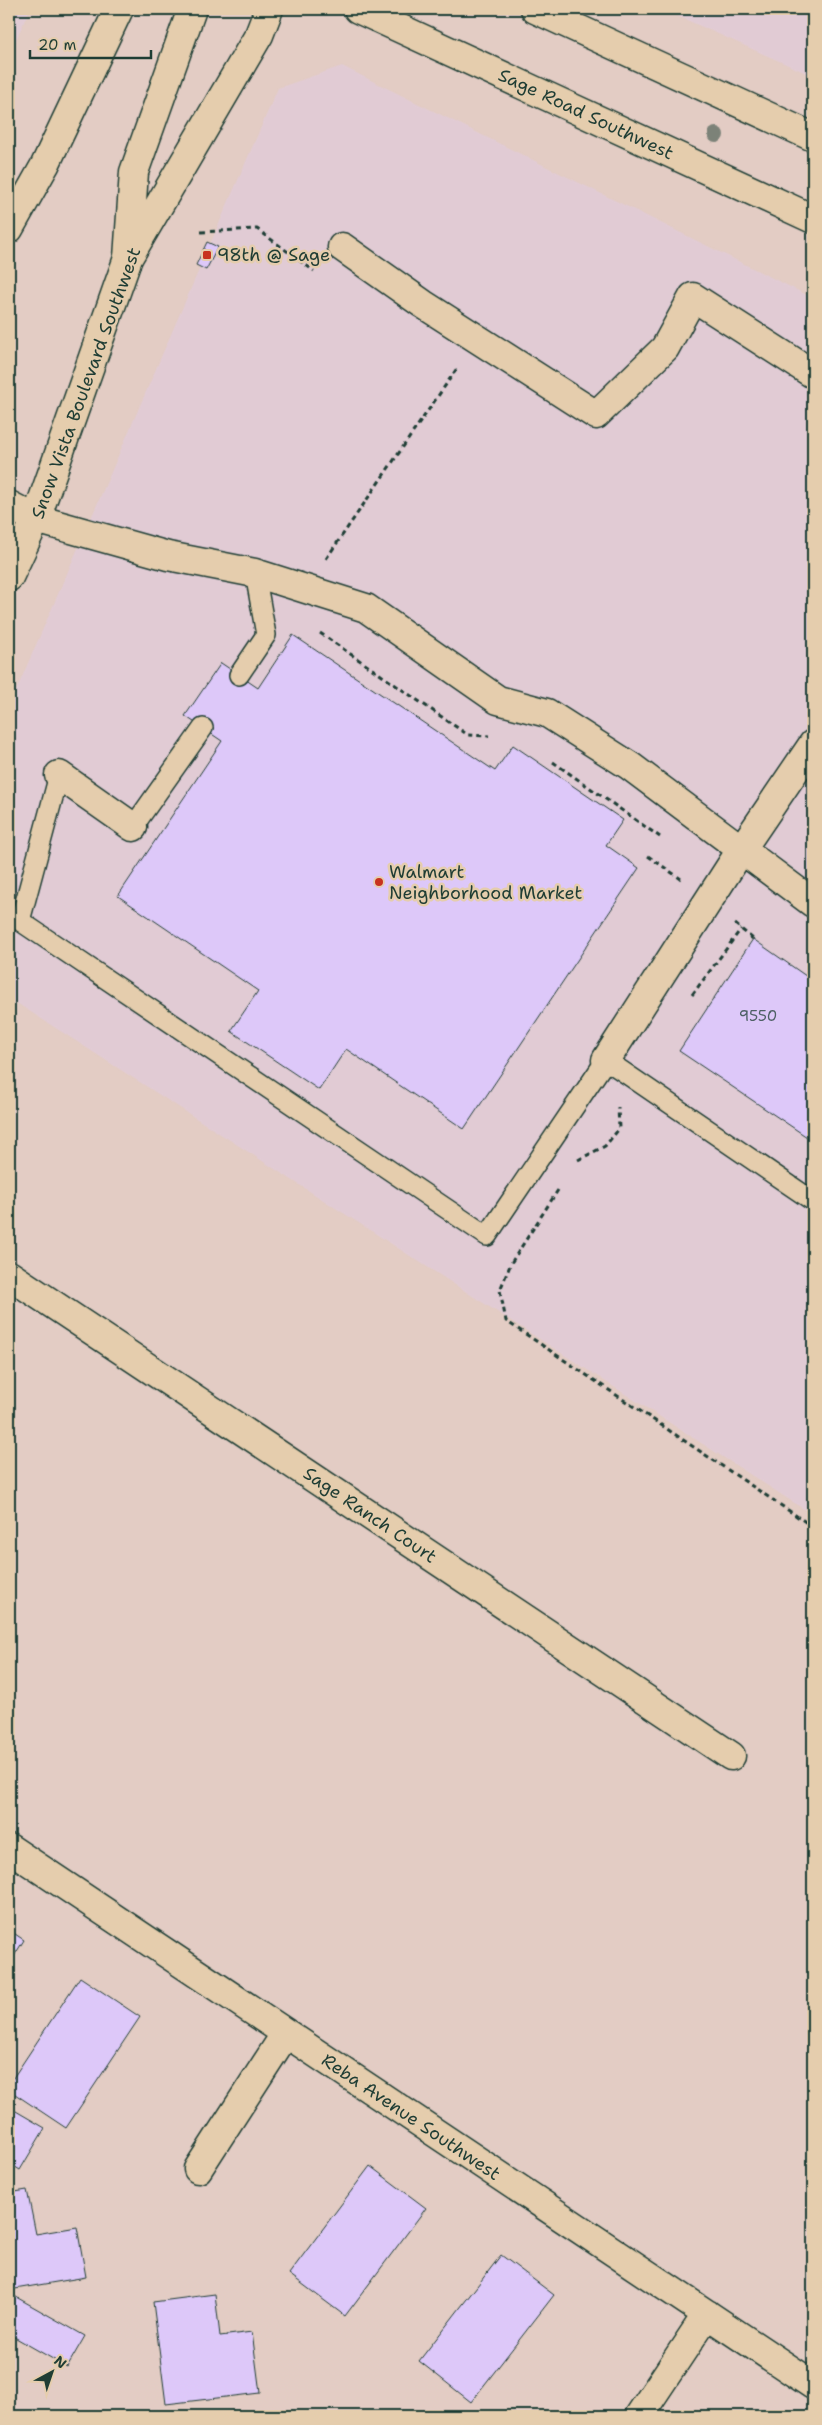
<svg xmlns="http://www.w3.org/2000/svg" width="822" height="2425" viewBox="0 0 822 2425" font-family="'Shantell Sans',sans-serif">
	<style>
		.built { fill: #e1cbd4 }
		.building { fill: #ddc8f9; stroke: #1f3d34 }
		.lines { fill: none; stroke-linecap: round; stroke-linejoin: round }
		.service-casing { stroke: #1f3d34; stroke-width: 22 }
		.minor-casing { stroke: #1f3d34; stroke-width: 31 }
		.tertiary-casing { stroke: #1f3d34; stroke-width: 31 }
		.secondary-casing { stroke: #1f3d34; stroke-width: 31 }
		.path { stroke: #1f3d34; stroke-width: 3; stroke-dasharray: 5 4; stroke-linecap: butt }
		.service { stroke: #e5cdad; stroke-width: 19 }
		.minor { stroke: #e5cdad; stroke-width: 28 }
		.tertiary { stroke: #e5cdad; stroke-width: 28 }
		.secondary { stroke: #e5cdad; stroke-width: 28 }
		.tree { fill: #7b8278 }
		.poi-dot { fill: #c8321e; stroke: #e5cdad; stroke-width: 2 }
		.labels { text-anchor: middle; stroke-width: 5; stroke-linejoin: round; paint-order: stroke }
		.number-label { font-size: 15px; fill: #4e6065 }
		.street-label { font-size: 18px; fill: #1f3d34; stroke: #e5cdad }
		.poi-label { font-size: 18px; fill: #1f3d34; stroke: #e5cdad; text-anchor: start }
	</style>
	<rect width="100%" height="100%" fill="#e3ccc4"/>
	<filter id="ink" filterUnits="userSpaceOnUse"><feTurbulence type="fractalNoise" baseFrequency=".02" numOctaves="2"/><feDisplacementMap in="SourceGraphic" scale="10" xChannelSelector="R" yChannelSelector="G"/><feConvolveMatrix kernelMatrix="1 2 1 2 8 2 1 2 1" color-interpolation-filters="sRGB"/></filter>
	<g filter="url(#ink)">
		<path class="built" d="M9,9h21l-21,46z
			M662,9h151v67z
			M342,66l471,232v1217l-804,-517v-291l269,-619z"/>
		<path class="building" d="M207,242l11,5 -12,23 -10,-5z
			M293,635l202,136 18,-26 110,75 -17,25 33,23 -175,261 -118,-80 -27,41 -88,-59 27,-40 -140,-95 104,-155 -37,-25 36,-53 37,25z
			M753,939l60,42v160l-134,-90z
			M9,1930l15,10 -15,24z
			M80,1977l60,40 -74,111 -57,-38v-6z
			M9,2107l36,21 -25,42 -11,-7z
			M370,2166l56,42 -81,108 -56,-42z
			M27,2190l9,44 41,-7 9,50 -77,13v-97z
			M501,2255l53,40 -83,107 -52,-41z
			M9,2293l76,43 -18,31 -58,-33z
			M215,2294l5,42 32,-4 8,61 -94,11 -13,-102z"/>
		<g class="lines">
			<defs>
				<path id="service" d="M239,675l27,-40 -11,-62
					M59,775l-39,146 467,315 119,-176 207,141
					M133,827l70,-99"/>
				<path id="minor" d="M342,247l81,57 173,111 69,-67 28,-51 120,77
					M9,505l27,14 132,37 87,17 111,35 132,92 49,13 83,53 183,137
					M59,775l74,52
					M606,1060l135,-210 72,-106
					M9,1275l722,481
					M9,1848l804,537
					M198,2169l88,-136
					M639,2416l68,-102"/>
				<path id="tertiary" d="M358,9l455,210
					M535,9l278,128
					M128,258l6,-86 58,-163"/>
				<path id="secondary" d="M9,229l36,-64 74,-156
					M9,577l27,-58 92,-261 131,-223 10,-26"/>
			</defs>
			<use href="#service" class="service-casing"/>
			<use href="#minor" class="minor-casing"/>
			<use href="#tertiary" class="tertiary-casing"/>
			<use href="#secondary" class="secondary-casing"/>
			<path class="path" d="M201,232l56,-3 57,42
				M326,559l132,-192
				M320,633l148,102 21,1
				M553,762l107,75
				M648,856l33,23
				M735,924l18,15
				M692,995l49,-66
				M578,1160l27,-14 14,-17 -1,-22
				M558,1190l-47,73 -11,27 6,31 307,206"/>
			<use href="#service" class="service"/>
			<use href="#minor" class="minor"/>
			<use href="#tertiary" class="tertiary"/>
			<use href="#secondary" class="secondary"/>
		</g>
		<circle class="tree" cx="716" cy="135" r="8"/>
	</g>
	<g class="poi-dot">
		<rect x="202" y="250" width="10" height="10" rx="2.5"/>
		<circle cx="379" cy="882" r="5"/>
	</g>
	<g class="labels">
		<g class="number-label">
			<text x="758" y="1021">9550</text>
		</g>
		<g class="street-label">
			<text transform="translate(586 114) rotate(25)" y="6">Sage Road Southwest</text>
			<text transform="translate(86 383) rotate(-70)" y="6">Snow Vista Boulevard Southwest</text>
			<text transform="translate(370 1515) rotate(34)" y="6">Sage Ranch Court</text>
			<text transform="translate(411 2117) rotate(34)" y="6">Reba Avenue Southwest</text>
		</g>
		<g class="poi-label">
			<text x="217" y="261">98th @ Sage</text>
			<text x="389" y="878">Walmart<tspan x="389" dy="21">Neighborhood Market</tspan></text>
		</g>
	</g>
	<rect width="822" height="2425" fill="none" stroke="#e5cdad" stroke-width="30"/>
	<rect x="15" y="15" width="792" height="2395" fill="none" stroke="#1f3d34" stroke-width="2" filter="url(#ink)"/>
	<g transform="translate(52 2372) rotate(40)" stroke="#e5cdad" stroke-width="4" paint-order="stroke">
	<path d="M0-4L9 19L0 12L-9 19Z" fill="#1f3d34"/>
	<text y="-8" font-size="14" font-weight="bold" text-anchor="middle" fill="#1f3d34">N</text>
	</g>
	<path d="M30 50v8h121v-8" fill="none" stroke="#1f3d34" stroke-width="2.5"/>
	<text x="38" y="50" font-size="15" fill="#1f3d34" stroke="#e5cdad" stroke-width="4" paint-order="stroke">20 m</text>
</svg>
